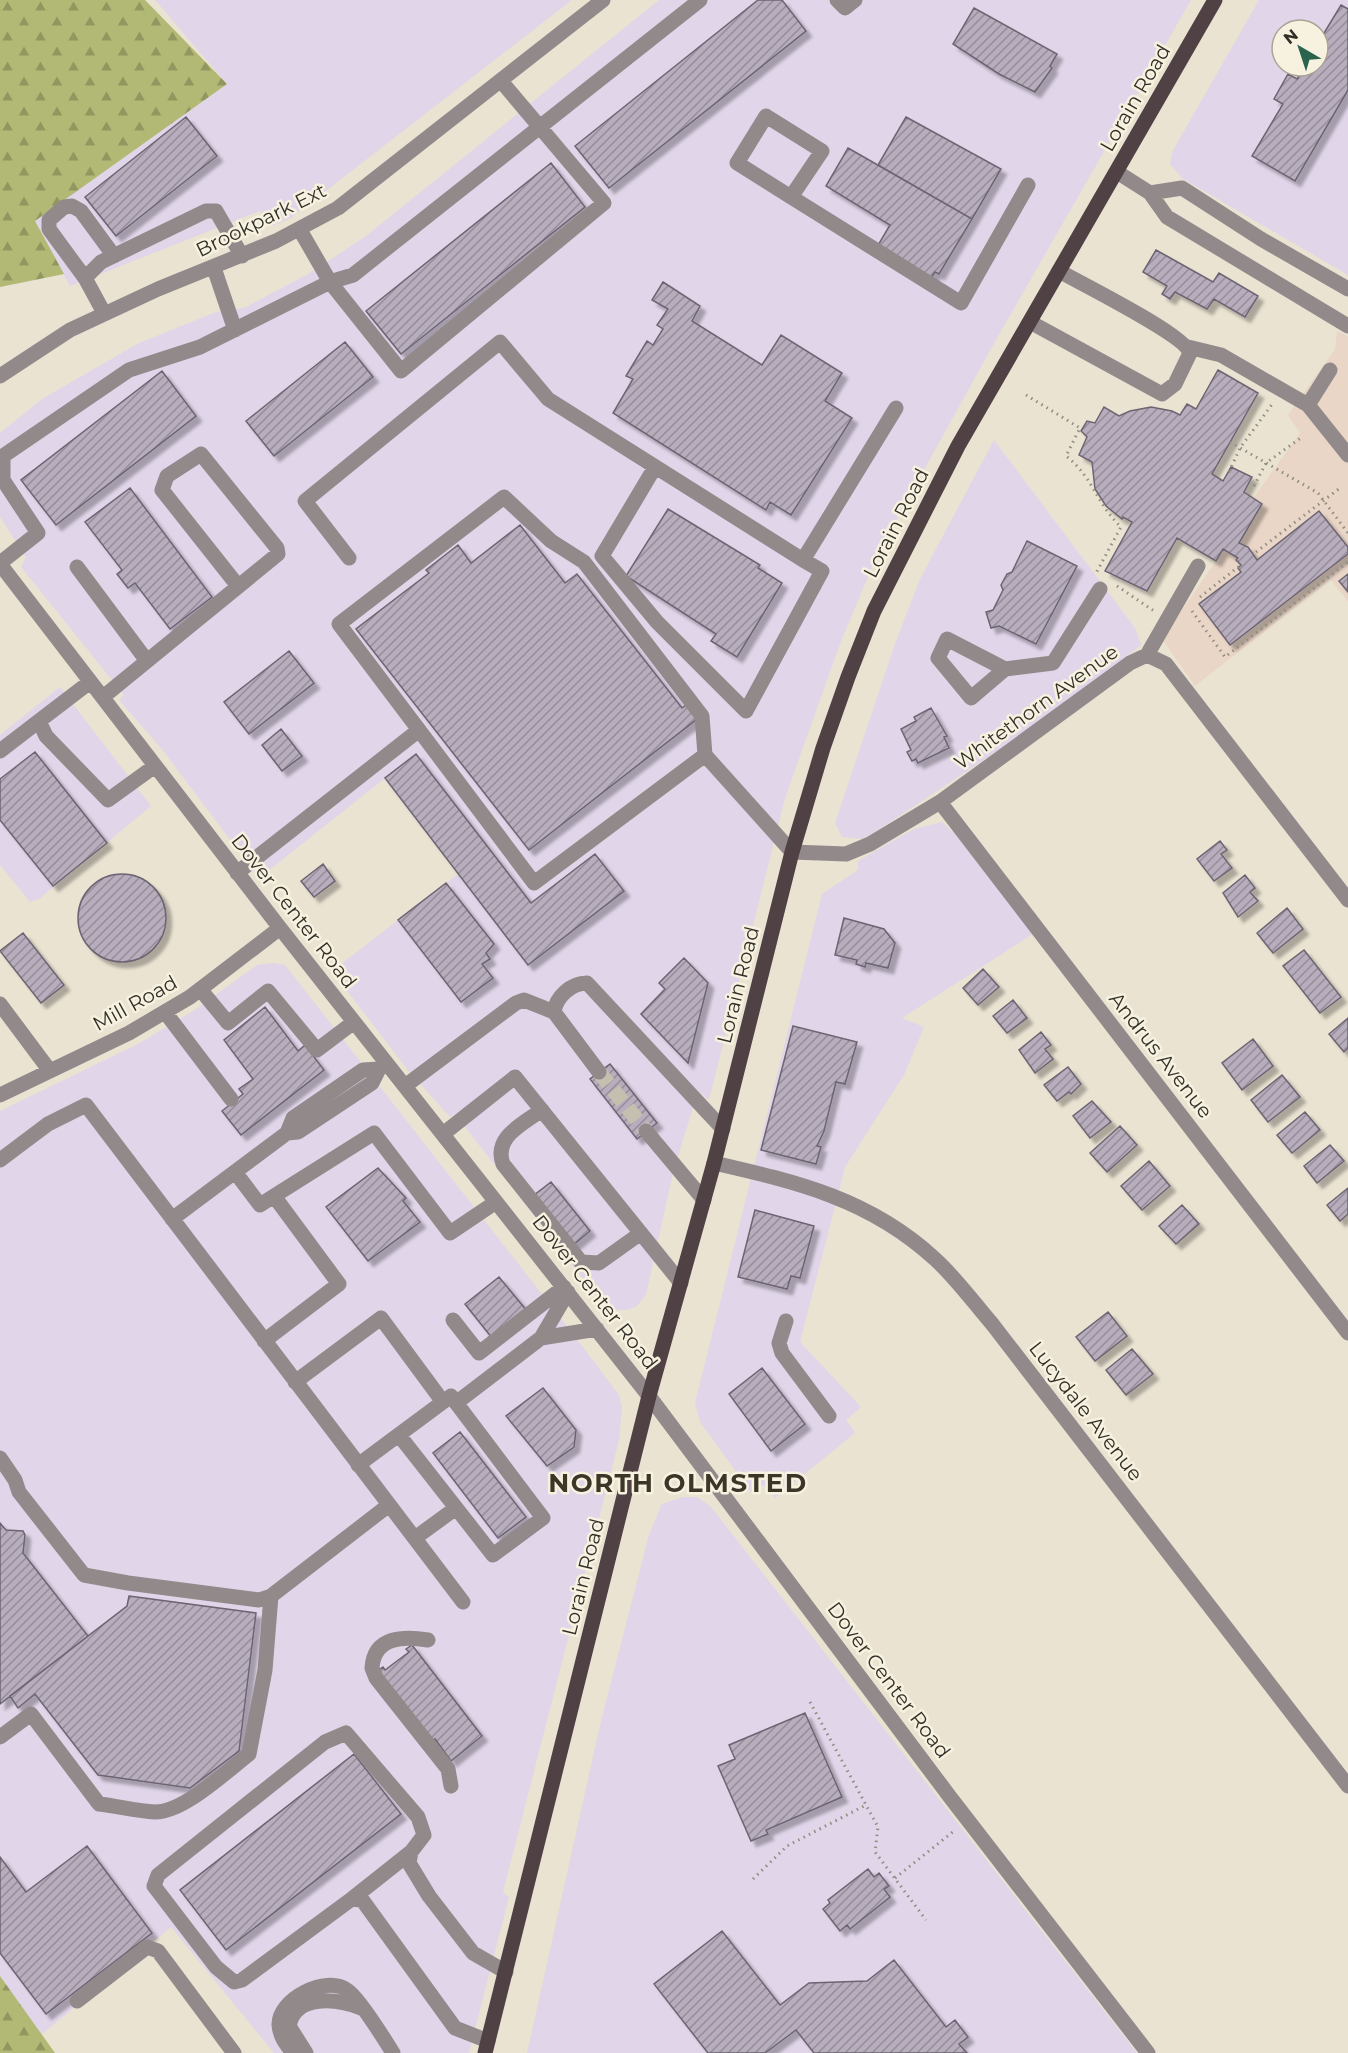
<svg xmlns="http://www.w3.org/2000/svg" width="1348" height="2053" viewBox="0 0 1348 2053" font-family="Montserrat,sans-serif">
	<style>
		.commercial { fill: #e0d5e9; fill-rule: evenodd }
		.education { fill: #ead6c7 }
		.forest { fill: url(#forest-firs) }
		.building { fill: url(#building-hatch); stroke: #6d6472; stroke-width: 1.5; filter: url(#shadow) }
		.lines { fill: none; stroke-linecap: round; stroke-linejoin: round }
		.minor-tunnel { stroke: #c5bfb0; stroke-width: 15; stroke-dasharray: 15 8; stroke-linecap: butt }
		.path { stroke: #918d80; stroke-width: 3; stroke-dasharray: 1.5 4.5; stroke-linecap: butt }
		.minor { stroke: #92898b; stroke-width: 15 }
		.major { stroke: #4f4144; stroke-width: 15 }
		.labels { text-anchor: middle; stroke-width: 5; stroke-linejoin: round; paint-order: stroke }
		.street-label { font-size: 20px; fill: #312f28; stroke: #f7f1df }
		.district-label { font-size: 26px; font-weight: bold; letter-spacing: 1.5px; fill: #3b3628; stroke: #f7f1df }
	</style>
	<defs>
		<pattern id="forest-firs" width="22" height="20" patternUnits="userSpaceOnUse" patternTransform="scale(1.5)"><rect width="22" height="20" fill="#b1b974"/><path d="M5 1l3.5 6h-7zM16 11l3.5 6h-7z" fill="#91975f"/></pattern>
		<pattern id="building-hatch" width="6" height="6" patternUnits="userSpaceOnUse" patternTransform="scale(1.5)"><rect width="6" height="6" fill="#b7adbd"/><path d="M-1 1l2-2M0 6l6-6M5 7l2-2" fill="none" stroke="#958d9a"/></pattern>
		<filter id="shadow"><feDropShadow dx="5.5" dy="5.5" stdDeviation="1.5" flood-color="#0004"/></filter>
	</defs>
	<rect width="100%" height="100%" fill="#eae3d2"/>
	<path class="commercial" d="M155,0h417l-281,218 -19,8 -12,-15 -190,75 -36,-65 193,-137z
		M659,0h532l-194,338 -119,215 -37,88 -56,157 -76,302 -11,-9 -25,82 -27,122 -10,12 -11,3h-11l-12,-7 -147,-189 -5,3 -43,-48 -75,-98 126,-97 -74,-95 -125,99 -98,-130 -42,-48 5,-5 -103,-128 5,-10 -26,-40v-84l42,-34 97,-56 77,-31 28,-4 66,-35 56,-37z
		M1259,0h89v275l-165,-96 -13,-15 2,-12zM1282,30h36v36h-36z
		M994,440l141,188 6,17 -86,68 -183,121 -10,5 -20,-2 -7,-14 61,-182 24,-62z
		M60,687l91,119 -112,93 -9,3 -30,-37v-130z
		M942,822l24,23 67,89 -131,84 22,9 -20,48 -59,92 -45,175 61,65 -15,13 9,13 -80,65 -12,-13 -12,7 -51,-70 -5,-19 127,-509 36,-24v-9l56,-32z
		M273,963l12,2 285,365 49,65 3,13 -3,32 -116,452 6,5 -40,156h-195l-103,-126 -130,108 -41,-59v-865l138,-67 55,-33 64,-46z
		M683,1497h14l14,10 426,546h-610l74,-332 48,-186 13,-31z"/>
	<path class="education" d="M1337,331l11,5v266l-17,-22 -136,106 -33,-47 54,-78 38,-64 46,-64 -12,-18 47,-66z"/>
	<path class="forest" d="M0,0h145l82,84 -192,137 29,53 -64,13z
		M0,1976l55,77h-55z"/>
	<path class="building" d="M758,0h24l24,31 -197,157 -34,-42z
		M1341,5l7,4v81l-53,91 -43,-25 31,-52 -9,-5 14,-25 9,5 8,-13h13v-23z
		M974,8l83,46 -7,12 2,2 -17,24 -36,-18 -46,-30z
		M186,117l31,39 -101,80 -31,-39z
		M906,117l95,52 -29,50 -94,-54z
		M848,148l124,71 -33,55 -4,-2 -4,6 -54,-31 13,-22 -64,-39z
		M551,163l34,44 -184,147 -35,-43z
		M1156,250l57,32 6,-9 39,23 -13,21 -31,-18 -7,10 -32,-17 -5,7 -8,-5 5,-8 -24,-14z
		M663,282l37,24 -8,15 70,44 19,-30 61,38 -17,28 27,17 -61,97 -21,-13 -4,8 -153,-97 20,-34 -7,-3 21,-35 6,4 10,-16 -6,-4 11,-16 -16,-9z
		M345,342l28,35 -99,79 -28,-35z
		M1218,370l40,23 -46,81 11,7 8,-14 21,10 -8,15 18,12 -23,39 9,4 9,13 62,-49 29,36v7l-118,91 -31,-41 42,-32 -3,-4 3,-3 -5,-5 2,-2 -15,-9 -7,12 -39,-23 -30,53 -42,-20 27,-49 -9,-5 -1,2 -16,-13 -11,-17 -3,-27 -13,-7 8,-18 -6,-6 6,-10 8,2 9,-16 15,9 11,-5 21,-4 21,4 8,4 7,-11 9,5z
		M162,371l34,45 -140,109 -35,-45z
		M130,488l82,109 -42,32 -35,-46 -7,5 -11,-14 5,-4 -37,-48z
		M668,509l92,56 -2,3 24,15 -45,74 -26,-16 5,-7 -90,-58z
		M520,525l45,58 12,-9 105,134 4,-3 11,14 -168,131 -173,-221 73,-56 -3,-3 32,-25 13,18z
		M1027,541l50,25 -41,78 -37,-18 -8,2 -5,-16 7,-2 10,-20 -2,-5 6,-11 5,-2z
		M1348,574v18l-9,-11z
		M289,651l25,32 -65,51 -25,-32z
		M931,708l16,28 -3,1 5,11 -31,15 -2,-4 -4,2 -5,-9 4,-2 -10,-21 15,-8 -2,-4z
		M281,729l21,27 -20,15 -20,-26z
		M35,752l72,91 -54,43 -53,-66v-41z
		M416,754l115,149 64,-49 29,37 -96,74 -143,-187z
		M1220,841l7,9 -6,4 11,14 -18,13 -17,-22z
		M323,864l12,17 -21,16 -13,-16z
		M78 918a44 44 0 1 1 88 0a44 44 0 1 1-88 0Z
		M1245,875l10,13 -5,4 8,9 -20,16 -15,-24z
		M446,883l48,61 -8,9 4,6 -8,5 11,14 -32,24 -63,-82z
		M1287,908l16,21 -30,24 -16,-20z
		M844,918l40,11 11,14 -7,25 -22,-5 -1,4 -9,-3 1,-4 -22,-5z
		M23,933l41,52 -23,18 -41,-52z
		M1304,950l37,47 -21,16 -37,-47z
		M684,958l24,25 -20,80 -47,-49 24,-25 -6,-6z
		M983,969l16,18 -21,18 -15,-17z
		M1013,1000l14,18 -20,15 -14,-17z
		M265,1007l33,44 7,-6 19,25 -83,65 -19,-24 21,-17 -4,-5 14,-10 -29,-39z
		M1348,1018v30l-4,4 -15,-18z
		M793,1026l64,16 -12,42 -9,-2 -12,49 -7,15 4,1 -5,17 -55,-14z
		M1041,1032l10,13 -6,4 8,10 -18,14 -16,-23z
		M1253,1039l20,27 -31,24 -20,-27z
		M610,1064l47,59 -20,16 -47,-60z
		M1068,1067l13,17 -10,10 -2,-2 -12,9 -13,-16z
		M1282,1075l18,22 -32,25 -17,-22z
		M1092,1101l19,21 -21,16 -17,-22z
		M1305,1112l15,18 -28,23 -15,-18z
		M1120,1126l17,19 -30,27 -17,-19z
		M1330,1145l14,16 -27,22 -13,-17z
		M1149,1161l21,25 -28,24 -21,-24z
		M378,1168l28,30 -3,3 17,21 -52,39 -42,-54z
		M551,1182l39,49 -18,15 -39,-50z
		M1348,1188v26l-8,7 -13,-16z
		M1182,1205l17,19 -23,20 -17,-18z
		M755,1210l59,16 -14,52 -9,-2 -4,13 -49,-12z
		M499,1277l28,34 -35,27 -27,-34z
		M1108,1312l19,24 -32,25 -19,-24z
		M1132,1349l21,25 -27,21 -20,-25z
		M762,1368l43,56 -34,27 -42,-57z
		M543,1388l33,42 -2,17 -27,19 -41,-50z
		M460,1432l66,85 -28,21 -65,-85z
		M0,1523l6,7 17,1 2,4 -2,18 65,83 -88,68z
		M129,1596l127,17 -17,138 -49,37 -92,-13 -63,-81 -17,14 -8,-12 117,-90z
		M412,1645l70,91 -31,25 -16,-22 -4,4 -55,-71 7,-5 2,3 24,-18 -3,-3z
		M805,1713l37,84 -76,33 2,4 -17,7 -33,-75 17,-7 -6,-14z
		M354,1754l47,60 -175,136 -46,-60z
		M87,1846l65,87 -106,81 -46,-61v-96l26,35z
		M868,1869l6,8 5,-4 10,13 -5,3 6,8 -40,32 -3,-4 -7,6 -17,-22 7,-6 -2,-3z
		M722,1931l58,74 29,-22 58,-2 27,-21 52,67 9,-7 6,8 7,9 -9,7 8,9h-153l-18,-23 -31,23h-57l-54,-69z"/>
	<g class="lines">
		<path class="minor-tunnel" d="M599,1072l47,59"/>
		<path class="path" d="M1026,395l54,33 -14,28c28,22 29,46 55,71l-25,46
			M1230,442l88,51 30,40
			M1229,472l11,-24 33,-45
			M1254,486l12,-23 36,-26
			M1256,552l84,-64
			M1117,586l37,25
			M1200,597l42,-33
			M1192,611l33,46 123,-95
			M810,1702l68,125 -3,25 51,68
			M895,1878l59,-47
			M753,1879l34,-33 79,-41"/>
		<path class="minor" d="M837,0l8,8 10,-8
			M1117,172l33,21 17,24 181,109
			M1150,193l32,-5 79,51 87,50
			M791,197l-54,-34 29,-47 56,35 -31,46 170,106 67,-118
			M300,230l30,52 71,89 203,-168 -103,-122
			M214,268l21,62
			M85,278l-36,-49v-9l15,-13 8,-1 9,5 33,45
			M104,313l-19,-35 16,-16 105,-51h10l26,45
			M1030,322l132,72 13,-10 15,-31c-5,-18 -108,-69 -131,-82
			M1188,347l33,8 87,50 22,-35
			M0,376l70,-46 88,-41 118,-48 62,-33 265,-208
			M1308,405l40,50
			M655,467l-53,89 55,66 89,89 76,-140 -19,-11
			M349,558l-44,-57 195,-159 48,57 255,161 93,-152
			M0,563l38,-30 -35,-53v-24l126,-86 71,-23 130,-65 23,-7 347,-275
			M0,564l280,364 369,468 301,401 198,256
			M77,567l70,94
			M947,639l58,30 -34,29 -33,-40z
			M1147,655l51,-89
			M1005,669l48,-6 47,-74
			M90,682l-51,39 7,15 62,64 47,-34
			M103,697c58,-48 117,-95 175,-143l-1,-6 -76,-94 -34,22 -5,14 76,96
			M419,730l-80,-106 165,-127 47,44 33,21 118,154 3,39
			M0,751l39,-30
			M940,802l408,531
			M237,873l182,-143 115,153 171,-128 87,97 54,2 24,-10 70,-42 190,-139 17,-8 19,9 182,236
			M200,989l28,34 40,-32 49,59 37,-28
			M0,1004l50,67
			M165,1012l66,87
			M599,1072l-45,-60c2,-15 17,-29 33,-29l136,146
			M405,1086l111,-83 8,-3 30,12
			M0,1095l129,-62 61,-36 90,-69
			M542,1110c-19,14 -49,27 -39,54l78,98 18,1 42,-30
			M646,1131l58,69
			M443,1134l72,-57 166,206
			M0,1160l48,-36 38,-19 377,497
			M714,1163c83,19 156,36 221,96 21,19 39,44 58,66l355,461
			M235,1172l25,33 14,-9
			M172,1219l115,-86 11,-1 74,-49 7,-14 -16,1 -70,48 -6,15
			M453,1320l26,33 85,-66
			M786,1321l-7,22 3,10 47,63
			M541,1338l56,-9
			M264,1341l75,-57 -65,-88 100,-63 76,100 46,-31
			M295,1382l86,-64 62,84
			M456,1403l85,-65 27,-46
			M0,1458l15,22 4,12 65,83 44,8 131,17 12,-4 118,-91
			M358,1465l93,-69 92,122 -50,37 -94,-120
			M415,1538l41,-30
			M428,1640c-24,-4 -54,-4 -56,28l4,10 72,91 3,17
			M0,1737l31,-23 68,90c18,2 38,7 56,8 29,0 72,-41 94,-58l16,-84 6,-74
			M353,1898l58,-46
			M77,2001l70,-54 11,4 76,102
			M488,2041l-33,-13 -92,-127 -10,-3 -111,82 -8,2 -18,-15 -62,-81 4,-11 167,-133 21,-9 72,84 6,18 -13,17 -2,11 20,33 44,57 33,19
			M293,2053c-7,-9 -13,-16 -14,-28 -1,-26 47,-50 68,-35 11,7 38,50 46,63
			M306,2053l-17,-27c6,-33 49,-27 72,-18"/>
		<path class="major" d="M485,2053l164,-657 65,-233 78,-311 31,-104 25,-71 26,-66 84,-165 257,-446"/>
	</g>
	<g class="labels">
		<g class="street-label">
			<text transform="translate(1135 98) rotate(-60)" y="7">Lorain Road</text>
			<text transform="translate(261 220) rotate(-26)" y="7">Brookpark Ext</text>
			<text transform="translate(896 523) rotate(-63)" y="7">Lorain Road</text>
			<text transform="translate(1036 707) rotate(-36)" y="7">Whitethorn Avenue</text>
			<text transform="translate(294 911) rotate(52)" y="7">Dover Center Road</text>
			<text transform="translate(738 985) rotate(-76)" y="7">Lorain Road</text>
			<text transform="translate(135 1003) rotate(-29)" y="7">Mill Road</text>
			<text transform="translate(1161 1055) rotate(52)" y="7">Andrus Avenue</text>
			<text transform="translate(595 1292) rotate(52)" y="7">Dover Center Road</text>
			<text transform="translate(1086 1411) rotate(52)" y="7">Lucydale Avenue</text>
			<text transform="translate(583 1577) rotate(-76)" y="7">Lorain Road</text>
			<text transform="translate(889 1680) rotate(53)" y="7">Dover Center Road</text>
		</g>
		<g class="district-label">
			<text x="678" y="1492">NORTH OLMSTED</text>
		</g>
	</g>
	<g transform="translate(1300 48) rotate(321)"><circle r="28" fill="#f7f1df" stroke="#a8a396" stroke-width="1.5"/>
	<path d="M0-4.5L10 22L0 15L-10 22Z" fill="#2a644d"/>
	<text y="-9" font-size="16" font-weight="bold" text-anchor="middle" fill="#312f28">N</text>
	</g>
</svg>
